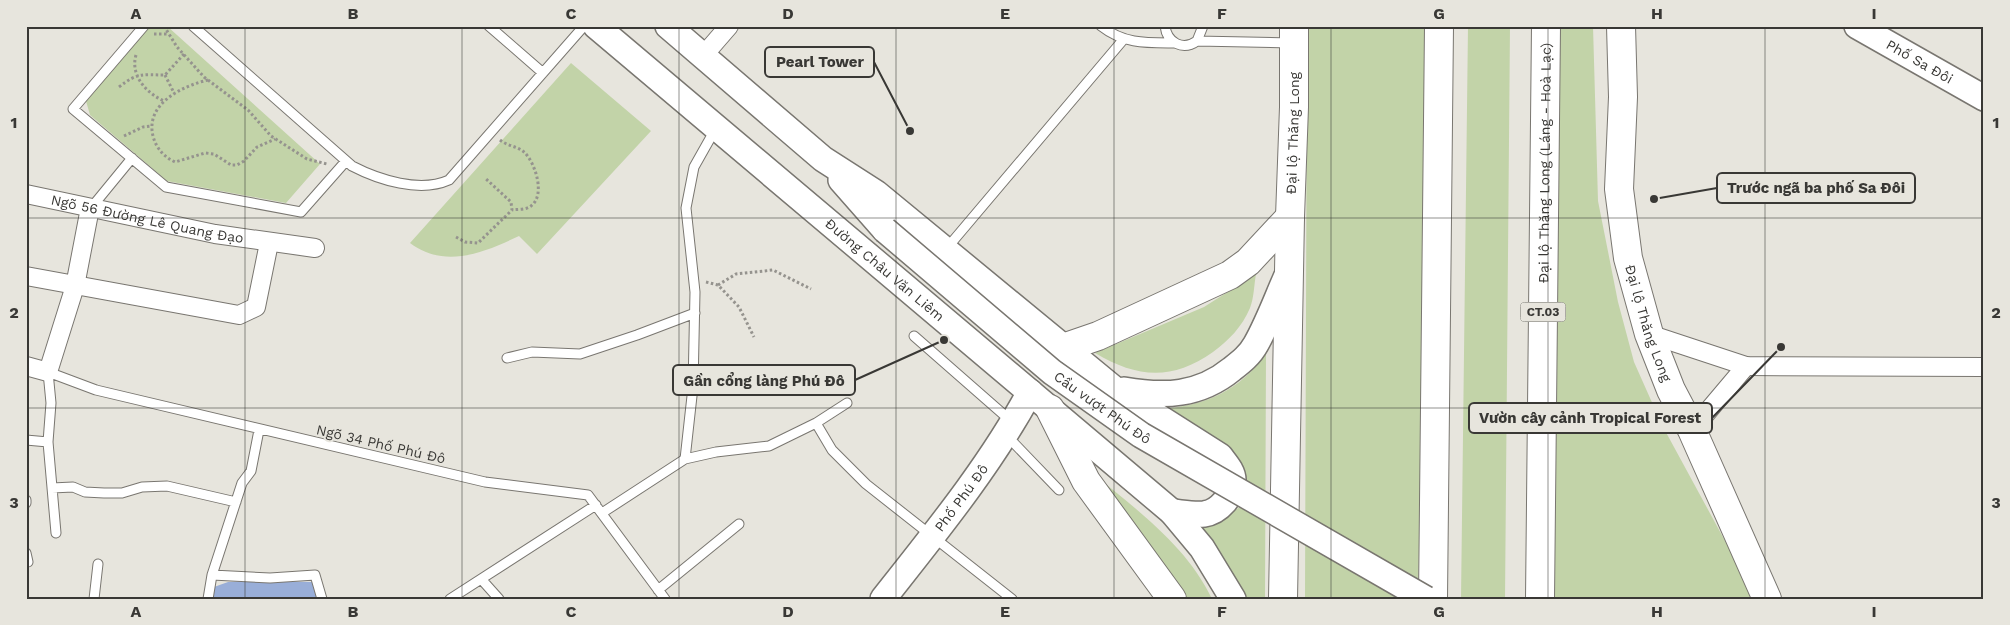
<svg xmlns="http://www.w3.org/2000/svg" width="2010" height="625" viewBox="0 0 2010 625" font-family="'Work Sans',sans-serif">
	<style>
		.green { fill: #c2d3a8 }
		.water { fill: #99aed8 }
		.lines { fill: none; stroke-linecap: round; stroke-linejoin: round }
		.lane-casing { stroke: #797670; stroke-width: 11 }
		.street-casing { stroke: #797670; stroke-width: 20 }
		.secondary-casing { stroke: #797670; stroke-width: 28 }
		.primary-casing { stroke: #797670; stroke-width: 30 }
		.highway-casing { stroke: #797670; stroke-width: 30 }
		.path { stroke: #95938e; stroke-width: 3; stroke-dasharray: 2.5 2.5; stroke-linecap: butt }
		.lane { stroke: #fff; stroke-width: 9 }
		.street { stroke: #fff; stroke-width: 18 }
		.secondary { stroke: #fff; stroke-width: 25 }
		.primary { stroke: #fff; stroke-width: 28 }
		.highway { stroke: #fff; stroke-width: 28 }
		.secondary-bridge-casing { stroke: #797670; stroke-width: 28; stroke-linecap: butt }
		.secondary-bridge { stroke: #fff; stroke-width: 25 }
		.grid { fill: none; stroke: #393835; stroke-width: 1; stroke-opacity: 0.55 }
		.labels { text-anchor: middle; stroke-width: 4; stroke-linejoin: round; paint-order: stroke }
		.shield { fill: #e7e5dd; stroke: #6d6c67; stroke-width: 1 }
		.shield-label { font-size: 12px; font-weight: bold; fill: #393835 }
		.street-label { font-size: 14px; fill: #393835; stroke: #e7e5dd }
		.leader { fill: none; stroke: #393835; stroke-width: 2 }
		.callout-dot { fill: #393835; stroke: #e7e5dd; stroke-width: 2 }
		.callout { fill: #e7e5dd; stroke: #393835; stroke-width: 2 }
		.callout-label { font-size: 15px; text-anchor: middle; font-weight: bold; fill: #393835 }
		.neatline { fill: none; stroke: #393835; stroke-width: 2 }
		.grid-label { font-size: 16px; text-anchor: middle; font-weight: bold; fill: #393835 }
	</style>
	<rect width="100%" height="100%" fill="#e7e5dd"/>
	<path class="green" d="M148,26h19l153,138 -34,39 -119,-22 -77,-66 -4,-14z
		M1307,26h122l-11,573h-113z
		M1468,26h42l-5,573h-44z
		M1556,26h37l5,175 20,101 16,60 28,63 81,149 10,25h-206z
		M571,63l80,68 -114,123 -18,-18c-36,17 -74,33 -109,7z
		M1256,274c-2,11 -2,24 -6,34 -8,19 -21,32 -37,44 -41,29 -76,26 -118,1l109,-46z
		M1266,354l-1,245h-18l-33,-53 -20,-23c20,-4 37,-5 50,-21l-81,-93c46,-5 75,-18 103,-55z
		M1097,477c43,35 91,71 115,122h-25z"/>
	<path class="water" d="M251,581l62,1 5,17h-106l2,-12 14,-5z"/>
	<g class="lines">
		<defs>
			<path id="lane" d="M144,26l-71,83 93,78 135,25 45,-51
				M193,26l159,140c27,14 68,27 97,14l135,-154
				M489,26l54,47
				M1101,26c23,18 45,17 72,17
				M1165,26c2,17 18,25 32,15l6,-15
				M1197,41l94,2
				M91,208l41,-50
				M947,248l176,-208
				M914,336l97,85
				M507,358l25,-6 48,2 57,-19 58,-22
				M816,423l16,27 34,34 146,115
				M1007,436l52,54
				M26,440l22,2
				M685,459l8,-72 2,-95 -9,-84 8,-41 22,-39
				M52,488l21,-1 12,5 19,1h18l20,-6 25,-1 69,16
				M26,500v3
				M602,513l83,-54 31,-7 53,-6 47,-23 31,-20
				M56,533l-8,-91 3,-39 -3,-31 48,18 389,92 103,13 77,104
				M26,553l2,9
				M212,575l58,3 45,-3 7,24
				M482,580l17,19
				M658,590l81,-66
				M94,599l4,-35
				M208,599l4,-24 30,-92 9,-12 8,-41
				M450,599l146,-94"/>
			<g id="street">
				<path d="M703,56l26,-30"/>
				<path id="s1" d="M26,194l189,40 100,14"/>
				<path d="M26,276l213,39 17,-8 13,-64"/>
				<path d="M1649,334l97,32 238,1"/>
				<path d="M26,366l22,6 27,-86 15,-78"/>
				<path d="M1692,430l54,-64"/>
			</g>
			<g id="secondary">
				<path id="s2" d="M596,26l576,486 30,36 31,51"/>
				<path d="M668,26l155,133 53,34 237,195 107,68c5,7 13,15 13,24 1,15 -14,32 -29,34 -10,1 -21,-1 -32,-2"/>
				<path id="s3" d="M1857,26l127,72"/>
				<path d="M841,180l44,50"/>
				<path d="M1124,390c40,7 75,6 108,-21 9,-7 18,-14 24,-25 13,-23 22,-49 33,-73"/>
				<path id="s4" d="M883,599c52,-66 107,-133 147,-207"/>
			</g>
			<g id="primary">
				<path id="s5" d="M1621,26l2,71 -4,92 9,69 21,76 22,56 21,40 75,169"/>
				<path d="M1063,348l35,-12 132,-61 18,-13 42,-45"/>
				<path d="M1050,409l36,72 86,118"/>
				<path id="s6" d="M1283,599l7,-382 4,-110v-81"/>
			</g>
			<g id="highway">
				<path d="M1433,599l6,-573"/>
				<path id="s7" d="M1540,599l6,-573"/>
			</g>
		</defs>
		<use href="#lane" class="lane-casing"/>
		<use href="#street" class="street-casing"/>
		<use href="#secondary" class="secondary-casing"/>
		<use href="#primary" class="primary-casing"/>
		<use href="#highway" class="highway-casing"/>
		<path class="path" d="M164,26l13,21 27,30 44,33 23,26 36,23 20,5
			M154,34h13
			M136,55c-6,20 10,38 28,46
			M165,75l9,18
			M208,80c-26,6 -63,24 -55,56 3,12 11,21 22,26l30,-9 9,1 17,11h6l7,-4 13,-14 18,-8
			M119,87c19,-15 23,-12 46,-12l19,-21
			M124,136l19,-9 9,-1
			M500,140c7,6 17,6 24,12 11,10 22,43 7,54 -5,4 -13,3 -19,4
			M456,237l9,5 13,1 34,-33 -1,-8 -26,-24
			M706,282l12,3 21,22 15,30
			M718,285l18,-11 37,-4 38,19"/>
		<use href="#lane" class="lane"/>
		<use href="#street" class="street"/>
		<use href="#secondary" class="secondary"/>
		<use href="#primary" class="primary"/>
		<use href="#highway" class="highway"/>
		<defs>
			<g id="secondary-bridge">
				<path id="s8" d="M885,230l167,142 89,63 285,164"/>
			</g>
		</defs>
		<use href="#secondary-bridge" class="secondary-bridge-casing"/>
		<use href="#secondary-bridge" class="secondary-bridge"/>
	</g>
	<path class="grid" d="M245,26v573M462,26v573M679,26v573M896,26v573M1114,26v573M1331,26v573M1548,26v573M1765,26v573M26,218h1958M26,408h1958"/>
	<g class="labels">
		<rect class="shield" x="1520.5" y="302.5" width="45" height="19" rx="4"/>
		<g class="shield-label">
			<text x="1543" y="316">CT.03</text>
		</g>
		<g class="street-label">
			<text dy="5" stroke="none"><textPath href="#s3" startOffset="72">Phố Sa Đôi</textPath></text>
			<text dy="5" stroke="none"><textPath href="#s6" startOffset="466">Đại lộ Thăng Long</textPath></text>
			<text dy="5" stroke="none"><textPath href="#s7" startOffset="436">Đại lộ Thăng Long (Láng - Hoà Lạc)</textPath></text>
			<text dy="5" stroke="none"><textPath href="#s1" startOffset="124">Ngõ 56 Đường Lê Quang Đạo</textPath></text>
			<text dy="5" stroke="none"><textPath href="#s2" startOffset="378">Đường Châu Văn Liêm</textPath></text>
			<text dy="5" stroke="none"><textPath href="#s5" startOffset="301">Đại lộ Thăng Long</textPath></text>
			<text dy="5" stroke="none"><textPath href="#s8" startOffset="281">Cầu vượt Phú Đô</textPath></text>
			<text transform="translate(381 444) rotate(13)" y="5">Ngõ 34 Phố Phú Đô</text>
			<text dy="5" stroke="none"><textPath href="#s4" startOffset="128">Phố Phú Đô</textPath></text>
		</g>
	</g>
	<path class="leader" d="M910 131L874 62M1654 199L1717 188M944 340L855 380M1781 347L1712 418"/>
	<g class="callout-dot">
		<circle cx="910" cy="131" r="5"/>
		<circle cx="1654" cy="199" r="5"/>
		<circle cx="944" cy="340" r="5"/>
		<circle cx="1781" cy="347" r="5"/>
	</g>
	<g class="callout">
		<rect x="765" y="47" width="109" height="30" rx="5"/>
		<rect x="1717" y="173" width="198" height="30" rx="5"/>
		<rect x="673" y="365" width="182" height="30" rx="5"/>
		<rect x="1469" y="403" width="243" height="30" rx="5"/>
	</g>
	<g class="callout-label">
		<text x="820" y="67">Pearl Tower</text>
		<text x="1816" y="193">Trước ngã ba phố Sa Đôi</text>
		<text x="764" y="386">Gần cổng làng Phú Đô</text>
		<text x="1590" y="423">Vườn cây cảnh Tropical Forest</text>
	</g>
	<rect width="2010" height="625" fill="none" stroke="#e7e5dd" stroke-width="55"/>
	<rect x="28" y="28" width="1954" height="570" class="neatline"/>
	<g class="grid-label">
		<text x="136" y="19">A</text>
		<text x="353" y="19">B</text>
		<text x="571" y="19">C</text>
		<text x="788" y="19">D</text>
		<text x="1005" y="19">E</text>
		<text x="1222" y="19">F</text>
		<text x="1439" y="19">G</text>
		<text x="1657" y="19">H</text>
		<text x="1874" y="19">I</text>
		<text x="14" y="128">1</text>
		<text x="1996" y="128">1</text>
		<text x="14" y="318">2</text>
		<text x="1996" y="318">2</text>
		<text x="14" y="508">3</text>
		<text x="1996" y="508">3</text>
		<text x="136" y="617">A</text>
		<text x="353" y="617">B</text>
		<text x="571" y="617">C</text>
		<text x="788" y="617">D</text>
		<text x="1005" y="617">E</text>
		<text x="1222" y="617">F</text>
		<text x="1439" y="617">G</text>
		<text x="1657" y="617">H</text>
		<text x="1874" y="617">I</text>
	</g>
</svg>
